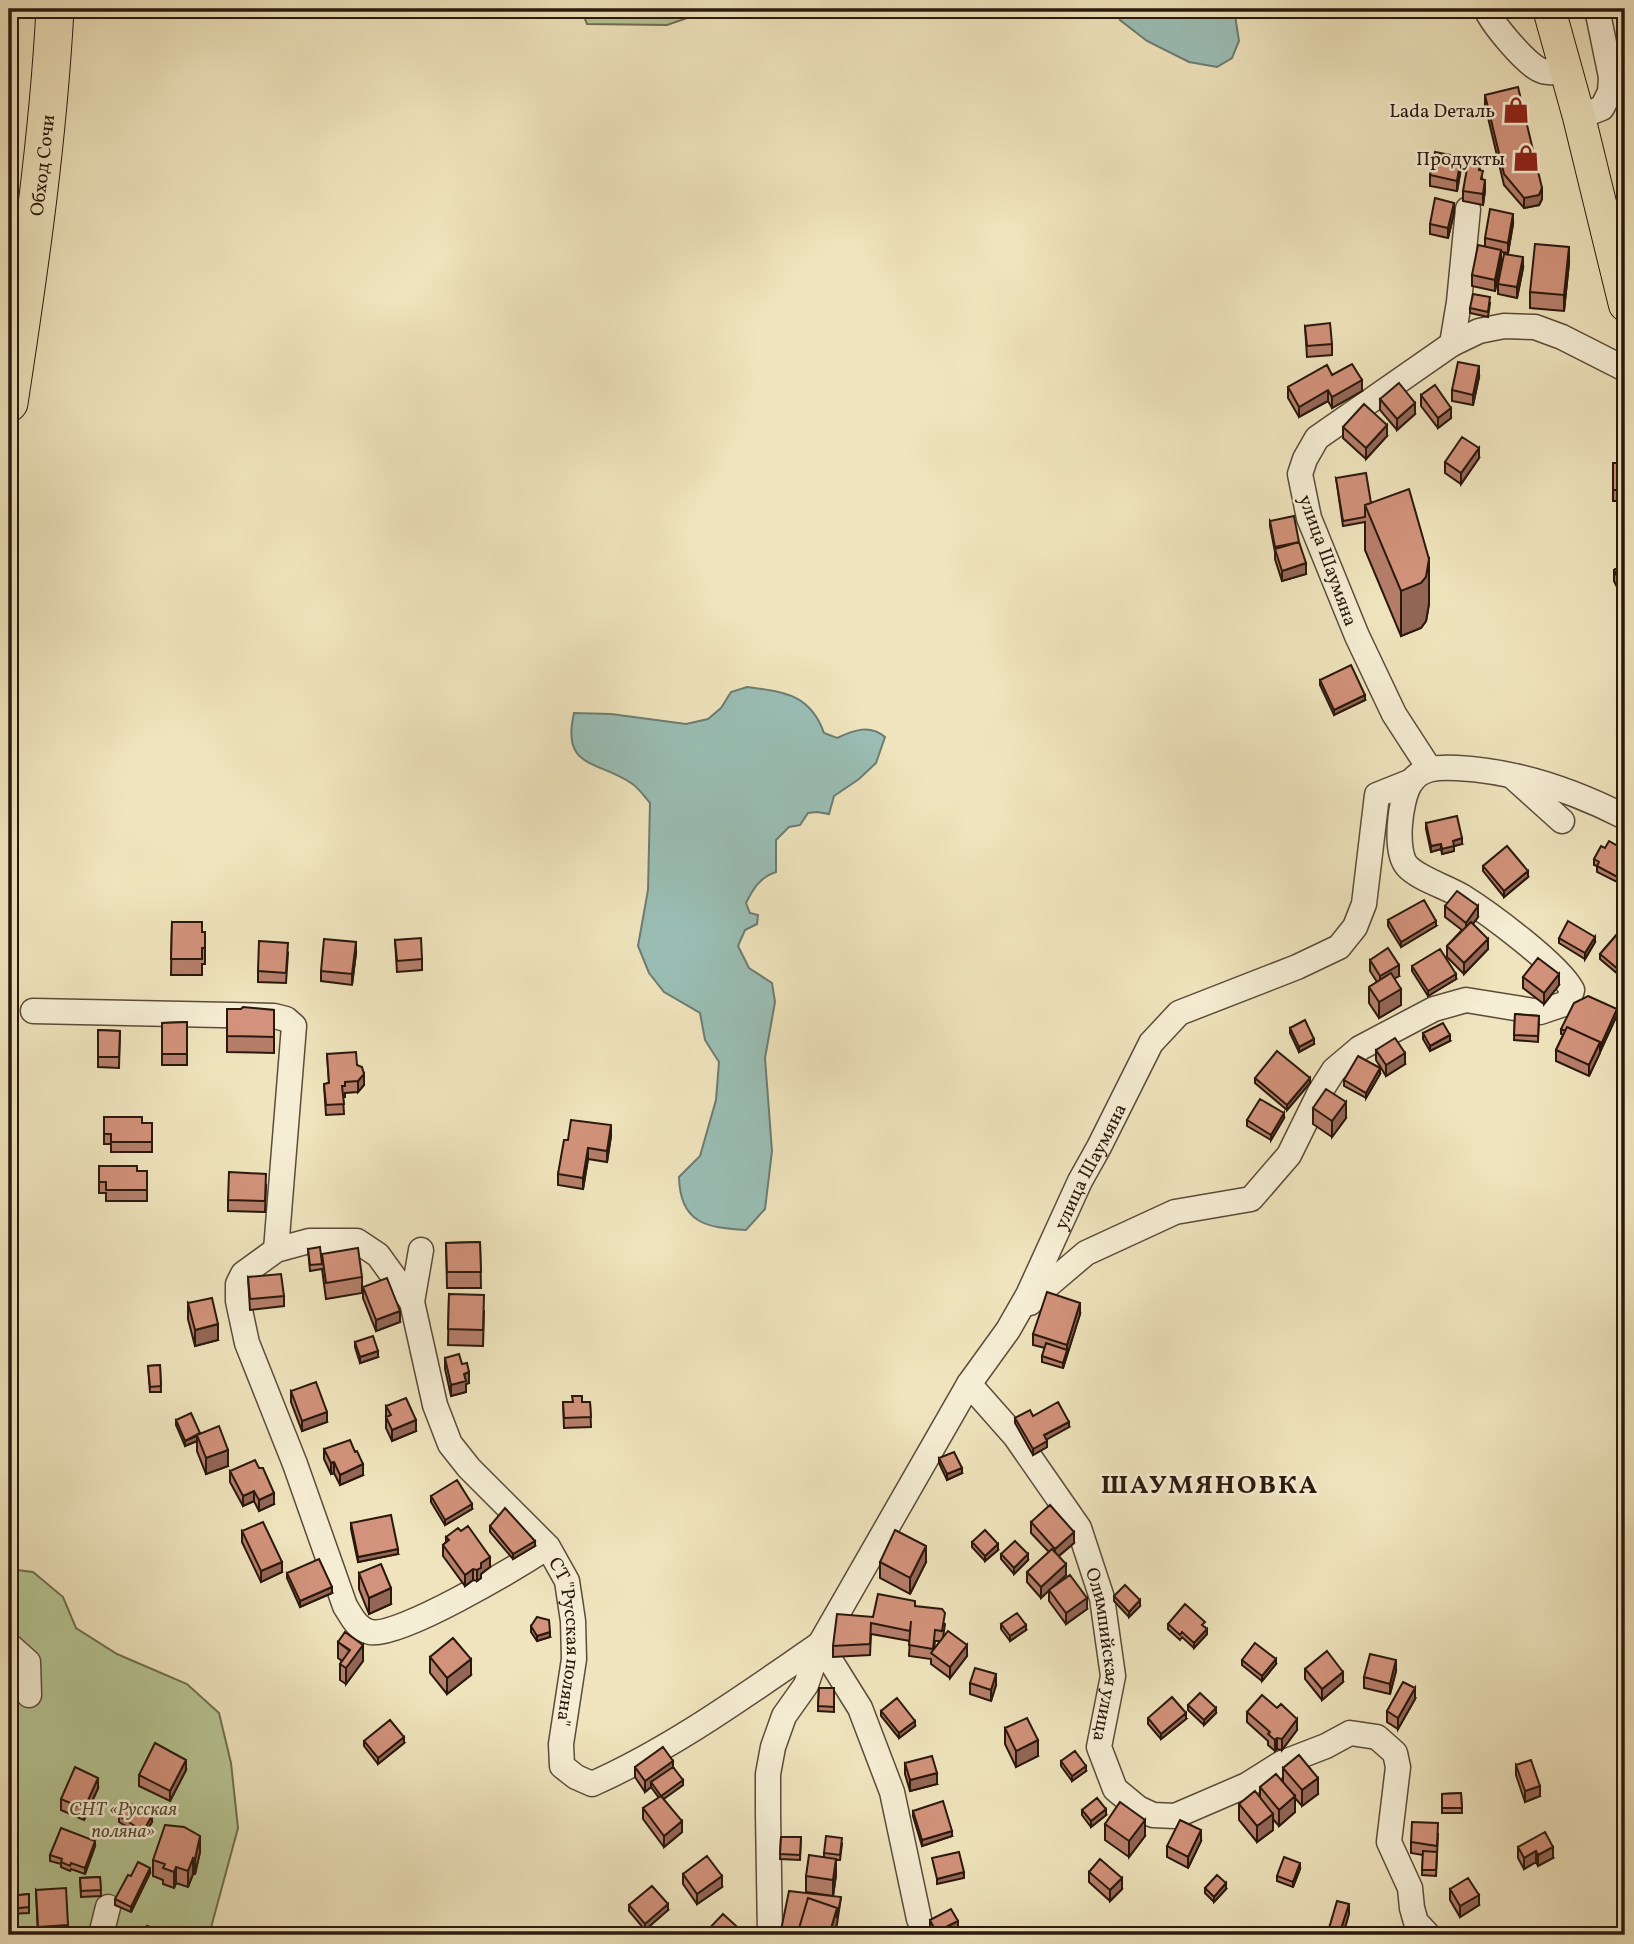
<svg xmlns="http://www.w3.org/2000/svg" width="1634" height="1944" viewBox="0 0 1634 1944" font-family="Vollkorn,serif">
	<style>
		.green { fill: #b6c593; stroke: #706e50; stroke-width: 2 }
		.water { fill: #9abeb5; stroke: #6d7c72; stroke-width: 2 }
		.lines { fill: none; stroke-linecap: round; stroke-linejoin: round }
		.minor-casing { stroke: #5b4b39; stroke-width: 27 }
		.major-casing { stroke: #2a180d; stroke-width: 34 }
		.highway-casing { stroke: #2a180d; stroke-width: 39 }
		.minor { stroke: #f5edd4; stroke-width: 24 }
		.major { stroke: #efe4bd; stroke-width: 32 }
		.highway { stroke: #efe4bd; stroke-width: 37 }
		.wall { fill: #b57e6a; stroke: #2a180d; stroke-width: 2; fill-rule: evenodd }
		.shaded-wall { fill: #936656; stroke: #2a180d; stroke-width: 2 }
		.building { fill: #d2927b; stroke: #2a180d; stroke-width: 2 }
		.labels { text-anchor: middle; stroke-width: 5; stroke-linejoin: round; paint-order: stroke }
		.poi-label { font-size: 19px; fill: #2a180d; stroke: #f5edd4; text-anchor: end }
		.street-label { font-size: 19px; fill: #2a180d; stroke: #f5edd4 }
		.park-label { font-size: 19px; font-style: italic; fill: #544c35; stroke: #f5edd4 }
		.district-label { font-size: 26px; font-weight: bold; letter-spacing: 2px; fill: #2a180d; stroke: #f5edd4 }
	</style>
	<rect width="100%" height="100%" fill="#efe4bd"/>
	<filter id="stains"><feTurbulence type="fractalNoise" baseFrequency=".00286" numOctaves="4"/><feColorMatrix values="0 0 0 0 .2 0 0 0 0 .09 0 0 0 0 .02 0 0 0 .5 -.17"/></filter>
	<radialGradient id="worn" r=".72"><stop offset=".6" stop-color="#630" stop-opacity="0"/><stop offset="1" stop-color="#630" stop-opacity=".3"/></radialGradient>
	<path class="green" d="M581,9h132l-46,16 -80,-1z
		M9,1569l24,3 30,25 13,31 41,26 70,30 32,29 12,50 7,65 -29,107h-200z"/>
	<path class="water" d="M1115,9h119l5,32 -7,17 -15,9 -28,-5 -42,-21 -27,-21z
		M747,687c37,5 63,7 77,46l13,5c17,-8 33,-14 48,-1l-9,26 -17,16 -25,17 -5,18 -12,-2 -9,1 -8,12 -11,2 -13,13v32c-16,5 -23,17 -30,31l4,10 8,2 -1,9 -12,6 -7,16 11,22 23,15 3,19 -10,56 7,93 -7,58 -19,21c-40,-2 -66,-7 -67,-53l21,-21 16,-56 3,-38 -14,-22 -5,-27 -36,-21 -15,-19 -11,-27 10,-56 2,-87c-6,-7 -12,-16 -19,-20 -34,-23 -70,-14 -57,-70l37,1 75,10 22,-5 13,-11 10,-16z"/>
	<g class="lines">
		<defs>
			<g id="minor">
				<path d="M1486,9c7,16 37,51 52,60 9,5 18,3 28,3"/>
				<path d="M1579,117l23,-9 8,-16 1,-15 -14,-68"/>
				<path d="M1452,344l7,-42 9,-93"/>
				<path d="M1429,768l-35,-54 -37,-78 -48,-118 -9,-44 5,-15 12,-21 135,-94 27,-13 25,-5 31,1 27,10 63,32"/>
				<path d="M1512,776l50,45"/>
				<path d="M33,1011l241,5 12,3 8,7 -18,224"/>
				<path d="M412,1302l9,-52"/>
				<path d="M1030,1303l10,-11 46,-39 89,-41 76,-13 38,-44 31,-63 14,-22 26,-22 74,-39 32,-9 74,12 24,-8 5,-4 3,-10c-14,-26 -82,-76 -109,-93 -16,-10 -44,-18 -56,-31 -13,-15 -7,-66 3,-82 10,-17 29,-17 47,-16 60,3 115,22 168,49"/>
				<path id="s1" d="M969,1384l46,52 64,92 23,70 11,78 -14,71 16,42 23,19 15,7 22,1 72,-31 35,-22 44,-17 24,-13 27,4 18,16 3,14 -9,75 21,46 2,20 4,14 12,13"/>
				<path id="s2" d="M548,1547c-28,18 -150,92 -178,85 -13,-3 -18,-15 -25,-26l-50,-142 -48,-121 -9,-42v-17l5,-10 33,-24 33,-9h48l21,14 34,47 23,103 15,39 19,24 79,79 19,34 6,40 1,38 -13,85 1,22 14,11 16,7c81,-36 155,-90 228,-140"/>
				<path d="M820,1644l40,64 32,84 27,127"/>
				<path d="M9,1645l19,17 1,33"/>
				<path d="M101,1935l7,-28"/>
				<path id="s3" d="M770,1935l-2,-121v-40l5,-27 11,-31 22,-31 14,-41 149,-260 39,-54 20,-35 52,-114 19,-34 52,-104 28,-30 118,-46 42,-20 16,-20 9,-23 13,-109 35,-14"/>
			</g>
			<path id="major" d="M1549,9l30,108 46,188"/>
			<g id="highway">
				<path id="s4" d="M9,403c20,-131 39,-262 46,-394"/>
			</g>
		</defs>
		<use href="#minor" class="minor-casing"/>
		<use href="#major" class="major-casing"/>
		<use href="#highway" class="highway-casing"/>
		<use href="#minor" class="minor"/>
		<use href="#major" class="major"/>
		<use href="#highway" class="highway"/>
	</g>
	<path class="wall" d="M1485,95l57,104 -3,6 -15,3 -20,-23 -19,-80z
		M1461,168l-4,23 -27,-5v-11z
		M1480,170l5,20 -2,15 -20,-4v-10z
		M1454,213l-6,25 -18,-4v-10z
		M1513,224l-5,29 -7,-1v8l-6,31 -23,-5v-11l13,-28v-9z
		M1569,263l-5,48 -34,-3v-16z
		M1523,268l-6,30 -19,-4v-10z
		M1490,303l-2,14 -18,-4v-5z
		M1305,326l27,18v11l-25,2z
		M1332,375l30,16 -30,17 -4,-7 -29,16 -11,-19v-11z
		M1479,377l-6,28 -21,-4v-11z
		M1421,395l30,23 -13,10 -17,-22z
		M1380,399l35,15 -18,16 -17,-20z
		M1343,427l44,9 -21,23 -23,-21z
		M1479,458l-18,26 -16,-11v-11z
		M1613,463h12v38h-12z
		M1336,478l35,25 58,101 -3,17 -5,7 -20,8 -36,-86v-28l-22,4z
		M1270,521l36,53 -24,7 -7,-22v-7l-5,-26z
		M1625,564l-4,31 -7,-14v-11z
		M1320,680l45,20 -31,15 -14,-30z
		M1625,707v39l-8,-3v-10z
		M1426,823l36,21 -8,2v5l-12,3 -1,-5 -10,3 -5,-23z
		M1625,845l-2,40 -26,-13v-6l-3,-1v-6l11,-11z
		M1483,866l45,11 -24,20 -21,-26z
		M1445,906l33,11 -5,7 15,25 -24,25 -17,-17v-11l15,-16 -17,-13z
		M1388,920l48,6 -35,21 -13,-21z
		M172,922l30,10h3v32h-3v11h-31z
		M1625,925v55l-25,-21v-5z
		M1559,938l36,4 -10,17 -26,-16z
		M395,940l27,19v11l-25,2z
		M288,953l-2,30 -28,-1v-11z
		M356,953l-4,32 -31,-4v-10z
		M1370,960l29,16 -5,2 7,27 -22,13 -10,-15v-16l8,-5 -7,-11z
		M1412,966l44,13 -28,17 -16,-25z
		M1523,977l36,8 -15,19 -21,-16z
		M227,1009l47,1v43l-47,-1z
		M1515,1014l24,2 -1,26 -24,-2z
		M1617,1015l-28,61 -33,-15v-11l7,-15 -2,-1v-5z
		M187,1022v43h-25v-42z
		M1290,1028l24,16 -15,8 -9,-19z
		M98,1030l22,1 -1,37 -21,-1z
		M1423,1033l27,8 -20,10 -7,-12z
		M1376,1050l29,14 -19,12 -10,-16z
		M327,1054l30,11 7,20 -6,7 -13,1v4h-2l1,17 -18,1 -2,-31 5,-1z
		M1380,1074l-14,24 -22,-12v-6z
		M1255,1078l55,5 -23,27 -32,-27z
		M1313,1108l33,10 -14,19 -19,-13z
		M104,1117l38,6h10v29h-41v-8h-7z
		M1284,1118l-13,22 -24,-14v-6z
		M611,1136l-4,26 -19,-3 -5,30 -25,-4v-11l10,-34z
		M99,1166l38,5h10v30h-41v-8h-7z
		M266,1185l-1,27 -37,-1v-11z
		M480,1242l1,46h-34l-1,-45z
		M308,1249l13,5 41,23v16l-36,6 -4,-30 -12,2z
		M248,1277l36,19v10l-34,4z
		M363,1287l37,35 -24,9 -13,-33z
		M449,1294l35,17 -1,35 -35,-1z
		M188,1303l30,37 -23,6 -7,-27z
		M1080,1314l-17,54 -21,-6v-6l3,-8 -12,-3v-11z
		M355,1342l23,15 -18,6 -5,-16z
		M445,1358l17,6 7,19 -3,1v8l-15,4 -6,-27z
		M160,1365l1,27h-11l-2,-26z
		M291,1391l36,31 -25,9 -11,-29z
		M563,1402h27l1,25 -27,1z
		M386,1406l30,25 -24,10 -6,-13z
		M1033,1416l36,11 -23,12 1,8 -14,8 -18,-32v-5z
		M176,1420l24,13 28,33 -22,8 -9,-23v-10l-12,5 -9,-21z
		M324,1449l39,26 -23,10 -6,-12 -3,1 -7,-15z
		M939,1458l23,15 -15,7 -8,-17z
		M230,1471l44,33 -15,7 -5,-10 -11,5 -13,-24z
		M431,1496l41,13 -27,16 -14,-23z
		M1031,1522l43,21 -15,13 7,19 -16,15 37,19 -21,15 -17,-23v-11l-8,8 -14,-16v-10l22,-20 -18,-19z
		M351,1523l47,31 -40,8 -7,-33z
		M490,1526l45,20 -22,13 -23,-27z
		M242,1531l40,41 -21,10 -19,-40z
		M446,1537l44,30 -9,7v4l-4,3 -4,-1 -8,6 -22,-30v-11l3,-3z
		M972,1542l26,8 -13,11 -13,-14z
		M1001,1554l27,6 -14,14 -13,-15z
		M880,1562h46l-16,32 -30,-16z
		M287,1573l45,20 -32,14 -13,-29z
		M359,1573l32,31 -22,10 -10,-25z
		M1114,1596l26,10 -11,11 -15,-16z
		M915,1606l30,18 -2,14 24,18 -17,22 -19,-14v-5l-22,-3 1,-17v2l-39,-7 -1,21 -37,2v-11l40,-29zM935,1641h5l-6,9z
		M1001,1624l25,6 -16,11 -9,-12z
		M1168,1624l37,3 2,7 -13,14 -12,-11 -2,3 -12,-11z
		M531,1626l19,11 -13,4 -6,-9z
		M338,1642l25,19 -17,23 -6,-4v-16l2,-3 -4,-3z
		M430,1657l41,18 -24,19 -17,-21z
		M1242,1660l34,4 -14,17 -20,-16z
		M1305,1669l38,13 -21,18 -17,-21z
		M1396,1671l-6,23 -26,-6v-11z
		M970,1683l26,2 -5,16 -21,-7z
		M819,1688h15v24l-16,-1z
		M1415,1699l-17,30 -11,-7v-11z
		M1188,1705l28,8 -12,12 -16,-15z
		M881,1711l34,15 -16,12 -18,-22z
		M1247,1712l50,18 -15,20 -5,-1 -2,2 -7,-6v-4l-21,-19z
		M1148,1718l38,1 -25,20 -13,-15z
		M1005,1728l33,28 -22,11 -11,-23z
		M364,1741l40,2 -26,21 -14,-18z
		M1061,1761l25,10 -14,10 -11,-15z
		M905,1763l32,21 -27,7 -5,-17z
		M1516,1765l24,31 -15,6 -9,-27z
		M635,1767h38l10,18 -20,14 19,33 -18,15 -21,-28v-11l16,-10 -8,-11 -6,5 -10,-15z
		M1283,1768l35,26 -16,12 -7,-8v14l-16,14 -6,-7v11l-16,12 -18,-22v-16l21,-6v-11l23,-5z
		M186,1770l-16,31 -31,-15v-11z
		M98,1788l-14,32 -23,-10v-11z
		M1461,1793l1,20h-20v-19z
		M1082,1810l24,5 -15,12 -9,-12z
		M913,1811l39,25 -30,10 -9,-30z
		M119,1816l33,6 -9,14 -24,-14z
		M1105,1824l40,12 -16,21 -24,-17z
		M1438,1834l-2,42 -14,-1 1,-20 -12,-2v-11z
		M781,1837h20l-1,23 -20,-1z
		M1201,1841l-13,27 -21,-11v-11z
		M842,1844l-2,16h-4v15l-3,21 -27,-4v-16l18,-18v-5z
		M95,1846l-10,28 -14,-5 -1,2 -9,-4v-3l-11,-3v-6z
		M1518,1847l35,11 -15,8 -2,-4 -12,7 -6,-11z
		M200,1852l-5,22h-2l-5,13 -12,-4 -2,5 -11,-4v-4l-10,-4v-16z
		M1300,1869l-7,18 -16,-6v-5z
		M1089,1872l33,17 -12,12 -21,-19z
		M150,1873l-19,39 -16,-7v-6l16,-23z
		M683,1874l39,13 -25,17 -14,-20z
		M100,1877l1,19 -20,1 -1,-19z
		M1205,1888l21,1 -12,13 -9,-9z
		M1450,1889l29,16 -19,12 -10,-17z
		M36,1890l32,35v10h-30z
		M29,1894v19l-20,1v-18z
		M629,1905l39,5 -23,20 -16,-19z
		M930,1920l28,7 -18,8h-5l-5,-10z"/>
	<path class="shaded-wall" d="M1461,157v11l-4,23v-10z
		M1485,180v10l-2,15v-11z
		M1542,188v11l-3,6 -15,3v-10z
		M1454,203v10l-6,25v-10z
		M1513,214v10l-5,29v-10z
		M1569,247v16l-5,48v-16z
		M1501,250v10l-6,31v-11z
		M1523,257v11l-6,30v-11z
		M1479,366v11l-6,28v-10z
		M1362,380v11l-30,17v-11z
		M1328,390v11l-29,16v-10z
		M1415,403v11l-18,16v-11z
		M1451,408v10l-13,10v-10z
		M1387,425v11l-21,23v-11z
		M1479,448v10l-18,26v-11z
		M1429,559v45l-3,17 -5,7 -20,8v-45z
		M1306,563v11l-24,7v-10z
		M1625,583v10l-4,2v-10z
		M1365,695v5l-31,15v-5z
		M1462,838v6l-8,2v5l-12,3v-5l11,-8z
		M1441,844v5l-10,3v-6z
		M1528,871v6l-24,20v-6z
		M1478,906v11l-12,16v-10z
		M1436,921v5l-35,21v-5z
		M1595,937v5l-10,17v-6z
		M1488,939v10l-24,25v-11z
		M356,942v11l-4,32v-11z
		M1399,965v11l-19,11v-11z
		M1456,974v5l-28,17v-5z
		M1559,974v11l-15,19v-11z
		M1401,989v16l-22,13v-16z
		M1617,1009v6l-17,37v-5z
		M1450,1035v6l-20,10v-5z
		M1314,1039v5l-15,8v-5z
		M1600,1042v11l-11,23v-11z
		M1405,1053v11l-19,12v-11z
		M1380,1068v6l-14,24v-5z
		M364,1074v11l-6,7v-11z
		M1310,1078v5l-23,27v-5z
		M1346,1102v16l-14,19v-16z
		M1284,1113v5l-13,22v-5z
		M611,1125v11l-4,26v-11z
		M588,1148v11l-5,30v-11z
		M1080,1303v11l-17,54v-5l4,-13v-5z
		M400,1311v11l-24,9v-11z
		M218,1324v16l-23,6v-16z
		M378,1351v6l-18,6v-6z
		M469,1372v11l-3,1v8l-15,4v-11l13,-11z
		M327,1412v10l-25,9v-10z
		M416,1420v11l-24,10v-11z
		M1069,1422v5l-25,14v-6z
		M197,1436v5l-12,5v-5z
		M1047,1441v6l-14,8v-6z
		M228,1450v16l-22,8v-16z
		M334,1462v11l-3,1v-11z
		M363,1464v11l-23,10v-10z
		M962,1468v5l-15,7v-6z
		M254,1491v10l-11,5v-10z
		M274,1493v11l-15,7v-11z
		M472,1504v5l-27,16v-5z
		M1074,1532v11l-19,16v-10z
		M535,1541v5l-22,13v-5z
		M998,1544v6l-13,11v-5z
		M926,1546v16l-16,32v-16z
		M398,1549v5l-40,8v-5z
		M1028,1554v6l-14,14v-6z
		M490,1557v10l-9,7v4l-4,3v-11l4,-7z
		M282,1562v10l-21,10v-11z
		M1066,1564v11l-25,23v-11z
		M473,1569v11l-8,6v-11z
		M332,1587v6l-32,14v-6z
		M391,1588v16l-22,10v-16z
		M1087,1598v11l-21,15v-11z
		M1140,1600v6l-11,11v-5z
		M1026,1625v5l-16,11v-5z
		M1207,1629v5l-13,14v-5z
		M550,1632v5l-13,4v-5z
		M363,1645v16l-17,23v-16z
		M967,1645v11l-17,22v-11z
		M471,1659v16l-24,19v-16z
		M1276,1659v5l-14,17v-5z
		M1396,1660v11l-6,23v-10z
		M1343,1672v10l-21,18v-11z
		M996,1674v11l-5,16v-11z
		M1415,1688v11l-17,30v-11z
		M1216,1708v5l-12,12v-5z
		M1186,1713v6l-25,20v-5z
		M1297,1719v11l-15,20v-11z
		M915,1721v5l-16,12v-5z
		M404,1737v6l-26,21v-6z
		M1277,1738v11l-2,2v-11z
		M1038,1740v16l-22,11v-16z
		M186,1760v10l-16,31v-10z
		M673,1761v11l-22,10v5l-6,5v-11z
		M1086,1766v5l-14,10v-5z
		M937,1773v11l-27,7v-11z
		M98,1778v10l-14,32v-11z
		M1318,1778v16l-16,12v-16z
		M683,1780v5l-22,16v-5z
		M1540,1786v10l-15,6v-11z
		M1295,1796v16l-16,14v-16z
		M1106,1809v6l-15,12v-6z
		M1273,1814v16l-16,12v-16z
		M152,1816v6l-9,14v-5z
		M1145,1820v16l-16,21v-16z
		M682,1821v11l-18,15v-11z
		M1201,1830v11l-13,27v-11z
		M952,1831v5l-30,10v-6z
		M200,1836v16l-5,22v-15z
		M95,1841v5l-10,28v-6z
		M1553,1847v11l-15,8v-11z
		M1536,1851v11l-12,7v-11z
		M193,1858v16l-5,13v-16z
		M836,1859v16l-3,21v-16z
		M1300,1863v6l-7,18v-5z
		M176,1867v16l-2,5v-16z
		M150,1868v5l-19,39v-5z
		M964,1872v6l-27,6v-5z
		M722,1876v11l-25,17v-10z
		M1122,1878v11l-12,12v-11z
		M1226,1883v6l-12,13v-5z
		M1479,1895v10l-19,12v-11z
		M841,1897l-4,27 -3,11h-5z
		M668,1904v6l-23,20v-6z
		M1349,1904v10l-6,21h-4z
		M958,1921v6l-18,8h-4v-3z"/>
	<path class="building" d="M1518,87l24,101 -3,7 -15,3 -20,-24 -19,-79z
		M1435,152l26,5 -4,24 -27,-6z
		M1468,163l12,2 -1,5 4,1 -2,8 4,1 -2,14 -20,-3z
		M1435,198l19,5 -6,25 -18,-4z
		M1490,209l23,5 -5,29 -23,-5z
		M1535,244l34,3 -5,48 -34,-3z
		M1478,245l23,5 -6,30 -23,-5z
		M1504,254l19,3 -6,30 -19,-3z
		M1473,294l17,3 -2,15 -18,-4z
		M1330,323l2,21 -25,2 -2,-20z
		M1458,362l21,4 -6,29 -21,-5z
		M1352,364l10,16 -30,17 -4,-7 -29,17 -11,-20 39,-22 5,10z
		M1399,383l16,20 -18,16 -17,-20z
		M1435,385l16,23 -13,10 -17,-23z
		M1364,404l23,21 -21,23 -23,-21z
		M1462,437l17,11 -18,25 -16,-11z
		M1613,463h12v27h-12z
		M1366,473l5,30 -6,2v12l-22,4 -7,-43z
		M1409,489l20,70 -3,18 -5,6 -20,8 -36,-86z
		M1294,516l5,26 -24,5 -5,-26z
		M1299,542l7,21 -24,8 -7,-22z
		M1625,564v19l-4,2 -7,-15z
		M1351,665l14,30 -31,15 -14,-30z
		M1625,707v28l-8,-2 7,-25z
		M1457,816l5,22 -9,3 1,5 -12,3 -1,-5 -10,2 -5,-23z
		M1609,841l9,5 2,-4 5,3v30l-2,5 -26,-14 2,-4 -5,-3 7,-13 4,2z
		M1507,846l21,25 -24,20 -21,-25z
		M1457,891l21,15 -12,17 -21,-17z
		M1424,900l12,21 -35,21 -13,-22z
		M1568,921l27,16 -10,16 -26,-15z
		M172,922h30v10h3v16h-3v11h-31z
		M1471,922l17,17 -24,24 -17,-17z
		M1625,925v50l-25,-21z
		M421,938l1,21 -25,2 -2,-21z
		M324,939l32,3 -4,32 -31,-3z
		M259,941l29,2 -2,30 -28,-2z
		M1388,948l11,17 -19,11 -10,-16z
		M1440,949l16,25 -28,17 -16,-25z
		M1538,958l21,16 -15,19 -21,-16z
		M1391,973l10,16 -22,13 -10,-15z
		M1588,996l29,13 -17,38v-5l-33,-15 -2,4 -4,-2 13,-26z
		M243,1007l31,3v27l-47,-1v-27h14z
		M1515,1014l24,2 -1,20 -24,-1z
		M1305,1020l9,19 -15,8 -9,-19z
		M187,1022v32h-25v-31z
		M1443,1023l7,12 -20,11 -7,-13z
		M1567,1027l33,15 -11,23 -33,-15z
		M98,1030l22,1 -1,26h-21z
		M1395,1038l10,15 -19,12 -10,-15z
		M1277,1051l33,27 -23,27 -32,-27z
		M356,1052l1,13 5,2 2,7 -6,7 -13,1v4h-3l2,18 -18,1 -2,-21 5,-1 -2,-29z
		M1358,1056l22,12 -14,25 -22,-13z
		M1326,1089l20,13 -14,19 -19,-13z
		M1260,1099l24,14 -13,22 -24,-15z
		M104,1117h38v6h10v19h-41v-8h-7z
		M571,1120l40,5 -4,26 -19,-3 -5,30 -25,-4 6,-34h4z
		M99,1166h38v5h10v19h-41v-8h-7z
		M229,1172l37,2 -1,27 -37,-1z
		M480,1242l1,30h-34l-1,-29z
		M320,1247l2,17 -12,1 -2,-16z
		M358,1248l4,29 -36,6 -4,-29z
		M281,1274l3,22 -34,3 -2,-22z
		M387,1278l13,33 -24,9 -13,-33z
		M1047,1292l33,11 -13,42 -34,-11z
		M449,1294l35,1 -1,35 -35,-1z
		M212,1298l6,26 -23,6 -7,-27z
		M373,1336l5,15 -18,6 -5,-15z
		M1046,1343l21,7 -4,13 -21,-7z
		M459,1354l3,10 5,-1 2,9 -5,2 2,7 -15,4 -6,-27z
		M160,1365l1,21 -11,1 -2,-21z
		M316,1382l11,30 -25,9 -11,-30z
		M572,1396h10v6h8l1,15 -27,1 -1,-16h10z
		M406,1398l10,22 -24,10 -6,-13 5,-2 -5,-9z
		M1058,1402l11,20 -25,13 3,6 -14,8 -18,-31 15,-8 3,6z
		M191,1413l9,20 -15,8 -9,-21z
		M219,1426l9,24 -22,8 -9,-23z
		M350,1440l5,12 2,-1 6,13 -23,11 -6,-13 -3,1 -7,-14z
		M954,1452l8,16 -15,6 -8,-16z
		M255,1460l4,8h4l11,25 -15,7 -5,-9 -11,5 -13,-25z
		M457,1480l15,24 -27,16 -14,-24z
		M1050,1505l24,27 -19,17 -24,-27z
		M505,1508l30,33 -22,13 -23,-28z
		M391,1515l7,34 -40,8 -7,-34z
		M263,1522l19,40 -21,9 -19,-40z
		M468,1526l22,31 -9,6v5l-4,2 -4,-1 -8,6 -22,-30 6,-5 -3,-3 12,-9 3,3z
		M895,1530l31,16 -16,32 -30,-16z
		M985,1530l13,14 -13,12 -13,-14z
		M1015,1541l13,13 -14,14 -13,-14z
		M1052,1549l14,15 -25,23 -14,-15z
		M319,1559l13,28 -32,14 -13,-28z
		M381,1564l10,24 -22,10 -10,-25z
		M1070,1575l17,23 -21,15 -17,-23z
		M1125,1585l15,15 -11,12 -15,-16z
		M878,1594l37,7v5l27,3 3,4 -3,18 -7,-1 -2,19 -24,-4 2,-24 -1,10 -39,-8 -1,21 -37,2 4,-32 36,3z
		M1185,1604l20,18 -3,3 5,4 -13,14 -12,-11 -2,3 -12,-11z
		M1017,1613l9,12 -16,11 -9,-12z
		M537,1617l12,3 1,12 -13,4 -6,-10z
		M948,1631l19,14 -17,22 -19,-14z
		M345,1632l18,13 -17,23 -6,-4 10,-14 -12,-8z
		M453,1638l18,21 -24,19 -17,-21z
		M1255,1643l21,16 -14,17 -20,-16z
		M1327,1651l16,21 -21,17 -17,-20z
		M1370,1654l26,6 -6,24 -26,-7z
		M975,1668l21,6 -5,16 -21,-7z
		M1403,1682l12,6 -17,30 -11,-7z
		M819,1688h15v19l-16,-1z
		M1200,1693l16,15 -12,12 -16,-15z
		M1262,1695l15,13 4,-4 16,15 -15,20 -5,-1 -2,2 -7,-6 2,-2 -23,-20z
		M1172,1697l14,16 -25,21 -13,-16z
		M897,1698l18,23 -16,12 -18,-22z
		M1027,1718l11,22 -22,11 -11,-23z
		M390,1720l14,17 -26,21 -14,-17z
		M155,1743l31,17 -16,31 -31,-16z
		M663,1747l10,14 -28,20 -10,-14z
		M1075,1751l11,15 -14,10 -11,-15z
		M1299,1755l19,23 -16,12 -19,-22z
		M932,1756l5,17 -27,7 -5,-17z
		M1531,1760l9,26 -15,5 -9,-26z
		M75,1767l23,11 -14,31 -23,-10z
		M673,1767l10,13 -22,16 -10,-14z
		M1276,1774l19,22 -16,14 -19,-23z
		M1255,1791l18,23 -16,12 -18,-22z
		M1461,1793l1,15h-20v-14z
		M661,1796l21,25 -18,15 -21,-28z
		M1097,1798l9,11 -15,12 -9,-11z
		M943,1801l9,30 -30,9 -9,-29z
		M128,1802l24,14 -9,15 -24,-15z
		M1120,1802l25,18 -16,21 -24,-17z
		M1180,1820l21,10 -13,27 -21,-11z
		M1412,1822l26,1 -1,23 -26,-4z
		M165,1825l19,2 16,9 -5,23 -2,-1 -5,13 -12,-4 -2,5 -11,-4 2,-4 -12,-4z
		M61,1828l34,13 -10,27 -14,-5 -1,3 -9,-4 1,-3 -12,-4z
		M1545,1832l8,15 -15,8 -2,-4 -12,7 -6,-11z
		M826,1836l16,2 -2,17 -16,-2z
		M781,1837h20l-1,18 -20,-1z
		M1423,1851l14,1 -1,18h-14z
		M959,1852l5,20 -27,7 -5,-21z
		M809,1855l27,4 -3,21 -27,-4z
		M707,1856l15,20 -25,18 -14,-20z
		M1284,1857l16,6 -7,19 -16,-6z
		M1100,1859l22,19 -12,12 -21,-18z
		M138,1862l12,6 -19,39 -16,-8 13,-24 3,1z
		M1217,1875l9,8 -12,14 -9,-9z
		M100,1877l1,13 -20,1 -1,-13z
		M1468,1878l11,17 -19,11 -10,-17z
		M652,1886l16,18 -23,20 -16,-19z
		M66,1888l2,37 -30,2 -2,-37z
		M789,1891l52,6 -4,21v-10l-29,-10 -11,37h-17z
		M29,1894v13l-20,2v-13z
		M808,1898l29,10 -8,27h-32z
		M1337,1901l12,3 -10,31h-12z
		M951,1909l7,12 -22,11 -6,-12z
		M723,1914l23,21h-43z
		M147,1926l26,7v2h-29z"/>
	<defs>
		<symbol id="shop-bare" viewBox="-9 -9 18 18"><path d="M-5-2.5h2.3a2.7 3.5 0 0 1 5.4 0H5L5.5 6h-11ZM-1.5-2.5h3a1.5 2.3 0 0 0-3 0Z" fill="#8f2418" stroke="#f5edd4" stroke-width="2.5" paint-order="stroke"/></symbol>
	</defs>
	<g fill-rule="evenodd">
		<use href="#shop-bare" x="1497" y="91" width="38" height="38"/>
		<use href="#shop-bare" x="1507" y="139" width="38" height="38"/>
	</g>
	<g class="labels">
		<g class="poi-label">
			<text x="1495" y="117">Lada Dеталь</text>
			<text x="1505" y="165">Продукты</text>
		</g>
		<g class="street-label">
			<text dy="7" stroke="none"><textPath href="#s4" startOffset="240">Обход Сочи</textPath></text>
			<text transform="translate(1329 560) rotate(70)" y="7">улица Шаумяна</text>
			<text dy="7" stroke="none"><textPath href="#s3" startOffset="852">улица Шаумяна</textPath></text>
			<text dy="7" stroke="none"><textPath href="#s2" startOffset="1183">СТ "Русская поляна"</textPath></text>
			<text dy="7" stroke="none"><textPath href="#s1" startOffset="312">Олимпийская улица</textPath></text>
		</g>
		<g class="park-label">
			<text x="123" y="1815">СНТ «Русская<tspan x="123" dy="22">поляна»</tspan></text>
		</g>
		<g class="district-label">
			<text x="1210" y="1493">ШАУМЯНОВКА</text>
		</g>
	</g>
	<rect width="1634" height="1944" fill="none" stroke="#efe4bd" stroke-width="35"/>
	<rect x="10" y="10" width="1613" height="1923" fill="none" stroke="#2a180d" stroke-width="3.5"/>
	<rect x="18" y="18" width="1599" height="1909" fill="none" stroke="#2a180d" stroke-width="2"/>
	<rect width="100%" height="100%" filter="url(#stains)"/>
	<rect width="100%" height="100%" fill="url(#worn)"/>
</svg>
